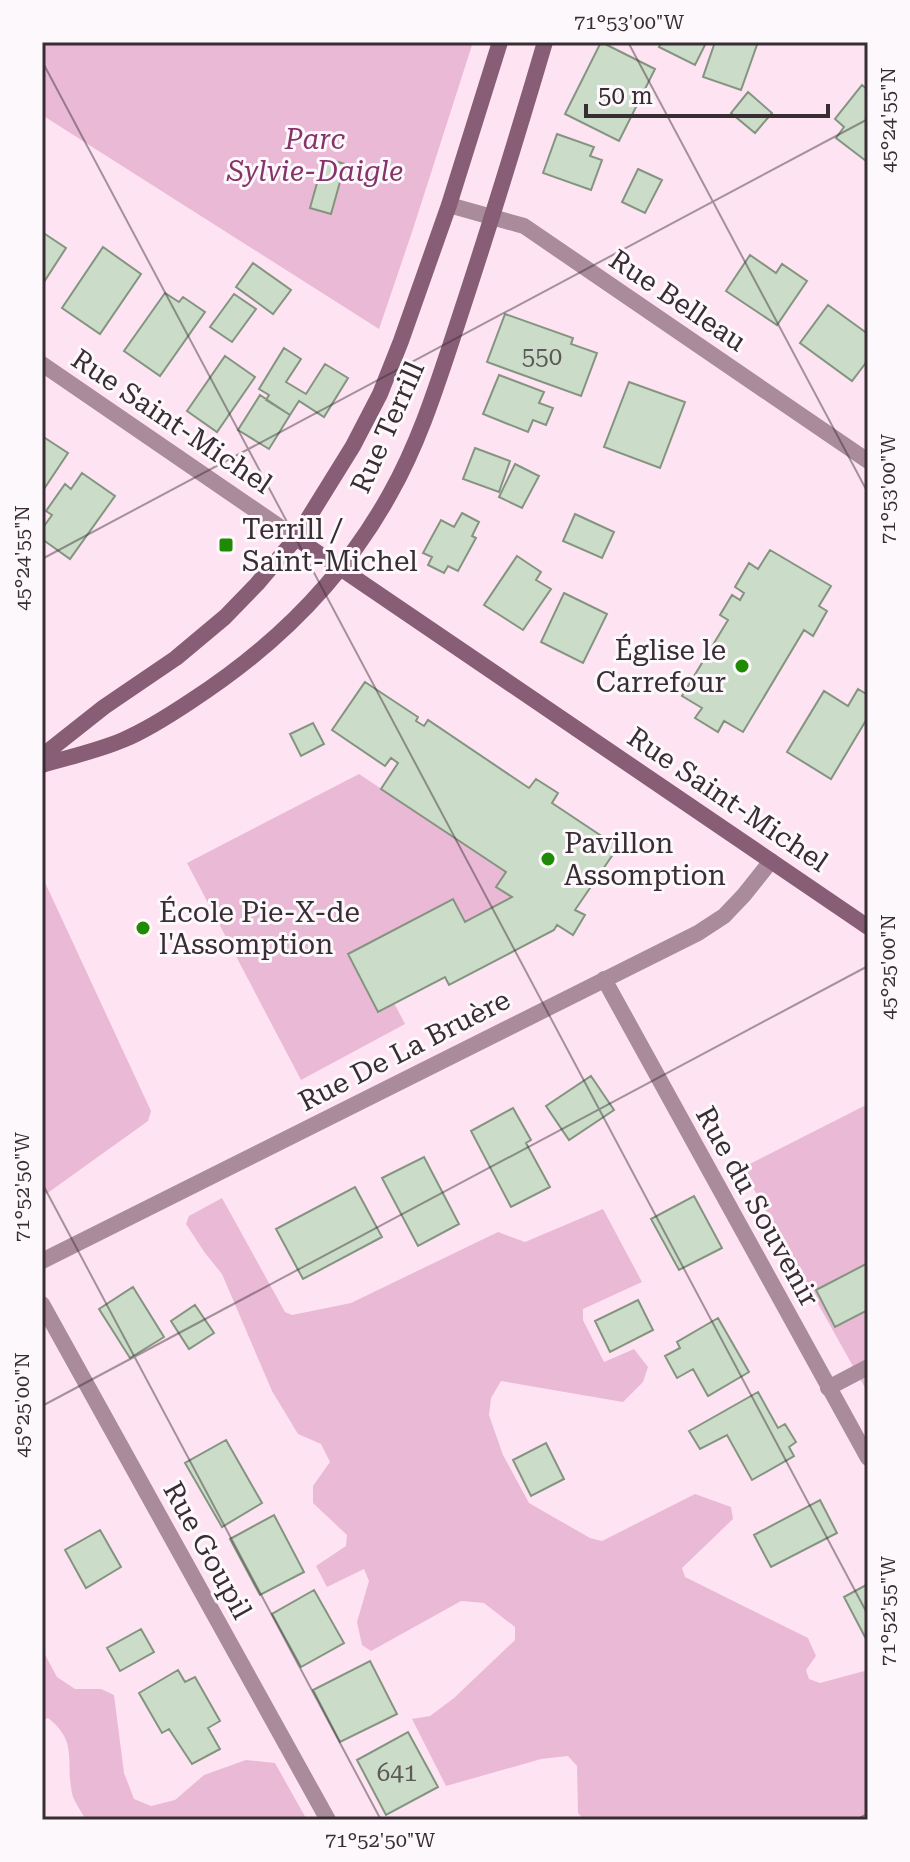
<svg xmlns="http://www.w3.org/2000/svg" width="910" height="1862" viewBox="0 0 910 1862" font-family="'Roboto Serif',serif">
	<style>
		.green { fill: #eab9d5 }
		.building { fill: #cbddc8; stroke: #849481; stroke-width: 2 }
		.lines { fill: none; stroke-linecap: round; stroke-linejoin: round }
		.lane { stroke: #aa8b9c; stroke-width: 16 }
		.street { stroke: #aa8b9c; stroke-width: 16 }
		.secondary { stroke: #885d76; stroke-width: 16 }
		.ticks { fill: none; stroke: #372d33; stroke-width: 2; stroke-opacity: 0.45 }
		.poi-dot { fill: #1f8a03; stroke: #fdf8fb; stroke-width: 3 }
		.labels { text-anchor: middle; stroke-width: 6; stroke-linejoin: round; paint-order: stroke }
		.number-label { font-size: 24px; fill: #5c5958 }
		.park-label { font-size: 28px; font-style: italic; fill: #853368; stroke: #fdf8fb }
		.street-label { font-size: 28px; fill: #372d33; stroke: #fdf8fb }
		.poi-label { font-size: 28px; fill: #372d33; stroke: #fdf8fb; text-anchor: start }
		.neatline { fill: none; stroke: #372d33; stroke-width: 3 }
		.ticks-label { font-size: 20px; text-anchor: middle; fill: #372d33 }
	</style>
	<rect width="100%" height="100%" fill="#fee4f2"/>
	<path class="green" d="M42,42h431l-60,187 -34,100 -337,-214z
		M359,774l147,98 -10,15 16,10 -47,25 -12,-23 -105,55 30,57 16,-8 11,21 -104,56 -114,-217z
		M42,876l109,235 -3,10 -106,76z
		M868,1104v289l-126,-225z
		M222,1198l63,114 7,3 59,-12 147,-71 27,10 78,-33 39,73 -59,27v11l21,42 30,-13 14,18 -5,15 -20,20 -122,-21 -10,17 -2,17 14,40 26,48 61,35 12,3 93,-47 36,13 2,12 -51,49 3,9 123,61 8,18 -10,14 3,9 11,4 48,-13v150h-284l-6,-7 -1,-47 -9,-10 -27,3 -95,27 -34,-67 18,-3 24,-18 61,-58v-13l-31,-24 -23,-2 -90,50 -9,-6 -5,-23 12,-41 -5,-12 -37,18 -11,-21 30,-20 1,-11 -34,-32v-17l17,-24 -9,-18 -23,-10 -26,-43 -50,-117 -17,-21 -19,-29 3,-8z
		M42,1649l15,28 18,12h26l13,6 10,78 10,26 17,7 24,-6 29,-25 42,-15 29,3 32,57h-221c-4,-7 -10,-16 -13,-23 -9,-34 7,-54 -25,-79l-6,2z"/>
	<path class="building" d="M601,42l54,27 -36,72 -54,-27z
		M662,42h43l1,1 -11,22 -36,-18z
		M715,42h43l-17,48 -38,-13z
		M862,85l6,5v69l-2,2 -30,-23 8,-11 -9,-8z
		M748,92l24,21 -17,20 -24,-20z
		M557,134l37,13 -4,9 12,4 -11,30 -48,-17z
		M324,158l21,6 -14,50 -21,-6z
		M638,169l24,11 -17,33 -23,-11z
		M42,232l24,16 -24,37z
		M103,247l38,27 -41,60 -38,-26z
		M750,255l26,18 6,-9 25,17 -30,44 -51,-34z
		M253,263l38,27 -18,24 -37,-27z
		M165,293l14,9 4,-5 22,15 -45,64 -36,-25z
		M234,294l22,15 -24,33 -22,-15z
		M828,305l40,29v26l-16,21 -52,-38z
		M505,314l68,24 -2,6 26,9 -16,43 -94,-34z
		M284,348l17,11 -15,23 20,12 19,-30 23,14 -24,39 -25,-16 -9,14 -24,-15 3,-5 -10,-6z
		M225,356l30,21 -38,55 -30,-21z
		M499,375l45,17 -5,11 14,5 -7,17 -13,-5 -5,12 -45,-18z
		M629,382l56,20 -25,66 -56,-21z
		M260,395l30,20 -21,34 -31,-19z
		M42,436l26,17 -26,39z
		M475,448l35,13 -11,31 -36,-13z
		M515,464l24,12 -17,32 -23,-11z
		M82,473l33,23 -45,63 -28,-20v-10l10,-14 -6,-4 19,-27 6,5z
		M462,513l17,9 -7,14 4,2 -18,33 -10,-5 -4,7 -16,-8 4,-8 -9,-4 18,-33 13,7z
		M575,514l39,18 -12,26 -39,-17z
		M770,550l61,36 -12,20 8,5 -14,25 -9,-6 -61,102 -19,-11 -6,11 -23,-14 7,-10 -20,-12 46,-76 -8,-5 12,-20 8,5 4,-7 -9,-6 14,-24 9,6z
		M517,556l24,16 -5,8 15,9 -28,41 -39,-25z
		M564,593l43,21 -24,49 -42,-21z
		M365,682l53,35 -2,4 8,5 4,-6 101,68 7,-9 22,14 -6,10 66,44 -43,63 10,5 -12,20 -16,-10 -3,5 -105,55 -4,-8 -67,35 -30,-58 105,-55 12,23 47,-25 -16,-10 10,-15 -125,-83 17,-26 -7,-5 -6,8 -53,-36z
		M858,689l10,6v22l-37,62 -44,-27 37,-61 24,15z
		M313,723l11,21 -23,12 -11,-22z
		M591,1076l23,34 -45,30 -23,-34z
		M513,1108l18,32 -5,3 24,44 -39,20 -40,-76z
		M424,1157l35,67 -41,22 -36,-68z
		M355,1187l27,50 -79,42 -27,-50z
		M694,1196l28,52 -43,22 -28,-51z
		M868,1263v47l-33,17 -19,-37z
		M133,1287l31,50 -34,21 -31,-49z
		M638,1300l15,30 -43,22 -15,-31z
		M195,1305l19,28 -25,16 -18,-28z
		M718,1318l31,54 -41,24 -15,-27 -16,9 -12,-22 15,-8 -3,-6z
		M758,1392l20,36 7,-4 11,18 -7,5 5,9 -42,24 -25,-45 -27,14 -11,-18z
		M226,1440l36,63 -40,24 -37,-64z
		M546,1443l18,36 -33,17 -18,-36z
		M820,1500l17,33 -66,34 -17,-32z
		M274,1515l30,57 -44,23 -30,-56z
		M100,1530l21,37 -35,21 -21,-38z
		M868,1584v51l-3,2 -21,-40z
		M314,1590l30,53 -43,24 -29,-53z
		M141,1629l13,23 -34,19 -13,-23z
		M370,1661l27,53 -57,28 -27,-52z
		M178,1670l7,12 10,-5 25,44 -12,7 12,21 -28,15 -23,-35 -7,4 -23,-40z
		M408,1732l30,55 -52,28 -29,-55z"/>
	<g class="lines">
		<path class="lane" d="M828,1388l40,-21"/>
		<path class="street" d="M449,205l75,21 344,235
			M42,364l254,174
			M604,979l264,479
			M42,1261l656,-328 26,-17 20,-21 27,-34
			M42,1304l286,516"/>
		<path class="secondary" d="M296,538l572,389
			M42,756l62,-49 72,-49 49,-41 32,-33 39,-46 57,-92 27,-52 21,-53 48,-136 51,-163
			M42,765c27,-8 55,-14 81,-25 24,-10 47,-25 68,-39 82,-53 152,-122 199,-207 30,-53 48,-112 67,-169 31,-94 60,-188 88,-283"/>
	</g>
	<path class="ticks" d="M628,42l240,451M42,61l826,1554M42,559l826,-440M42,1183l339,637M42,1406l826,-440M856,1820l12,-7"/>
	<g class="poi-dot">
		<rect x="218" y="537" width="16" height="16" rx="4"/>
		<circle cx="742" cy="666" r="8"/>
		<circle cx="548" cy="859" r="8"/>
		<circle cx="143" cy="928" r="8"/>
	</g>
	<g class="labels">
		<g class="number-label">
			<text x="542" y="365">550</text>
			<text x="397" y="1781">641</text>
		</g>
		<g class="park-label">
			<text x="315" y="149">Parc<tspan x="315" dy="32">Sylvie-Daigle</tspan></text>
		</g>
		<g class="street-label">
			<text transform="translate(678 300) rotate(34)" y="10">Rue Belleau</text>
			<text transform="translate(172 421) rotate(34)" y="10">Rue Saint-Michel</text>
			<text transform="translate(387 427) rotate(-66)" y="10">Rue Terrill</text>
			<text transform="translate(728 799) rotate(34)" y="10">Rue Saint-Michel</text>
			<text transform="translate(404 1050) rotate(-27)" y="10">Rue De La Bruère</text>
			<text transform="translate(758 1206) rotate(61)" y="10">Rue du Souvenir</text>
			<text transform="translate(208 1550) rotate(61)" y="10">Rue Goupil</text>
		</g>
		<g class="poi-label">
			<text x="242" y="539">Terrill /<tspan x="242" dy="32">Saint-Michel</tspan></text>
			<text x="726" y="660" text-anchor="end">Église le<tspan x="726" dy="32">Carrefour</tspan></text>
			<text x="564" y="853">Pavillon<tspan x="564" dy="32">Assomption</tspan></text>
			<text x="159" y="922">École Pie-X-de<tspan x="159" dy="32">l'Assomption</tspan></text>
		</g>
	</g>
	<rect width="910" height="1862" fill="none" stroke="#fdf8fb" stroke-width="88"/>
	<path d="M586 104v12h242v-12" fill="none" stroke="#372d33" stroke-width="4"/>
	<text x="598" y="104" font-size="24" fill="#372d33" stroke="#fdf8fb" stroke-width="6" paint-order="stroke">50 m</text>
	<rect x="44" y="44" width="822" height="1774" class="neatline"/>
	<g class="ticks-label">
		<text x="629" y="29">71°53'00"W</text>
		<text transform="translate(888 120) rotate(-90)" y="7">45°24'55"N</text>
		<text transform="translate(888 489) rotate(-90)" y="7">71°53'00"W</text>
		<text transform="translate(22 558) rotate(-90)" y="7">45°24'55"N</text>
		<text transform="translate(888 967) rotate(-90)" y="7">45°25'00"N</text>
		<text transform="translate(22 1187) rotate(-90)" y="7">71°52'50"W</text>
		<text transform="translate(22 1405) rotate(-90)" y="7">45°25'00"N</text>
		<text transform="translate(888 1611) rotate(-90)" y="7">71°52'55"W</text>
		<text x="380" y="1847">71°52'50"W</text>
	</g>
</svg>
